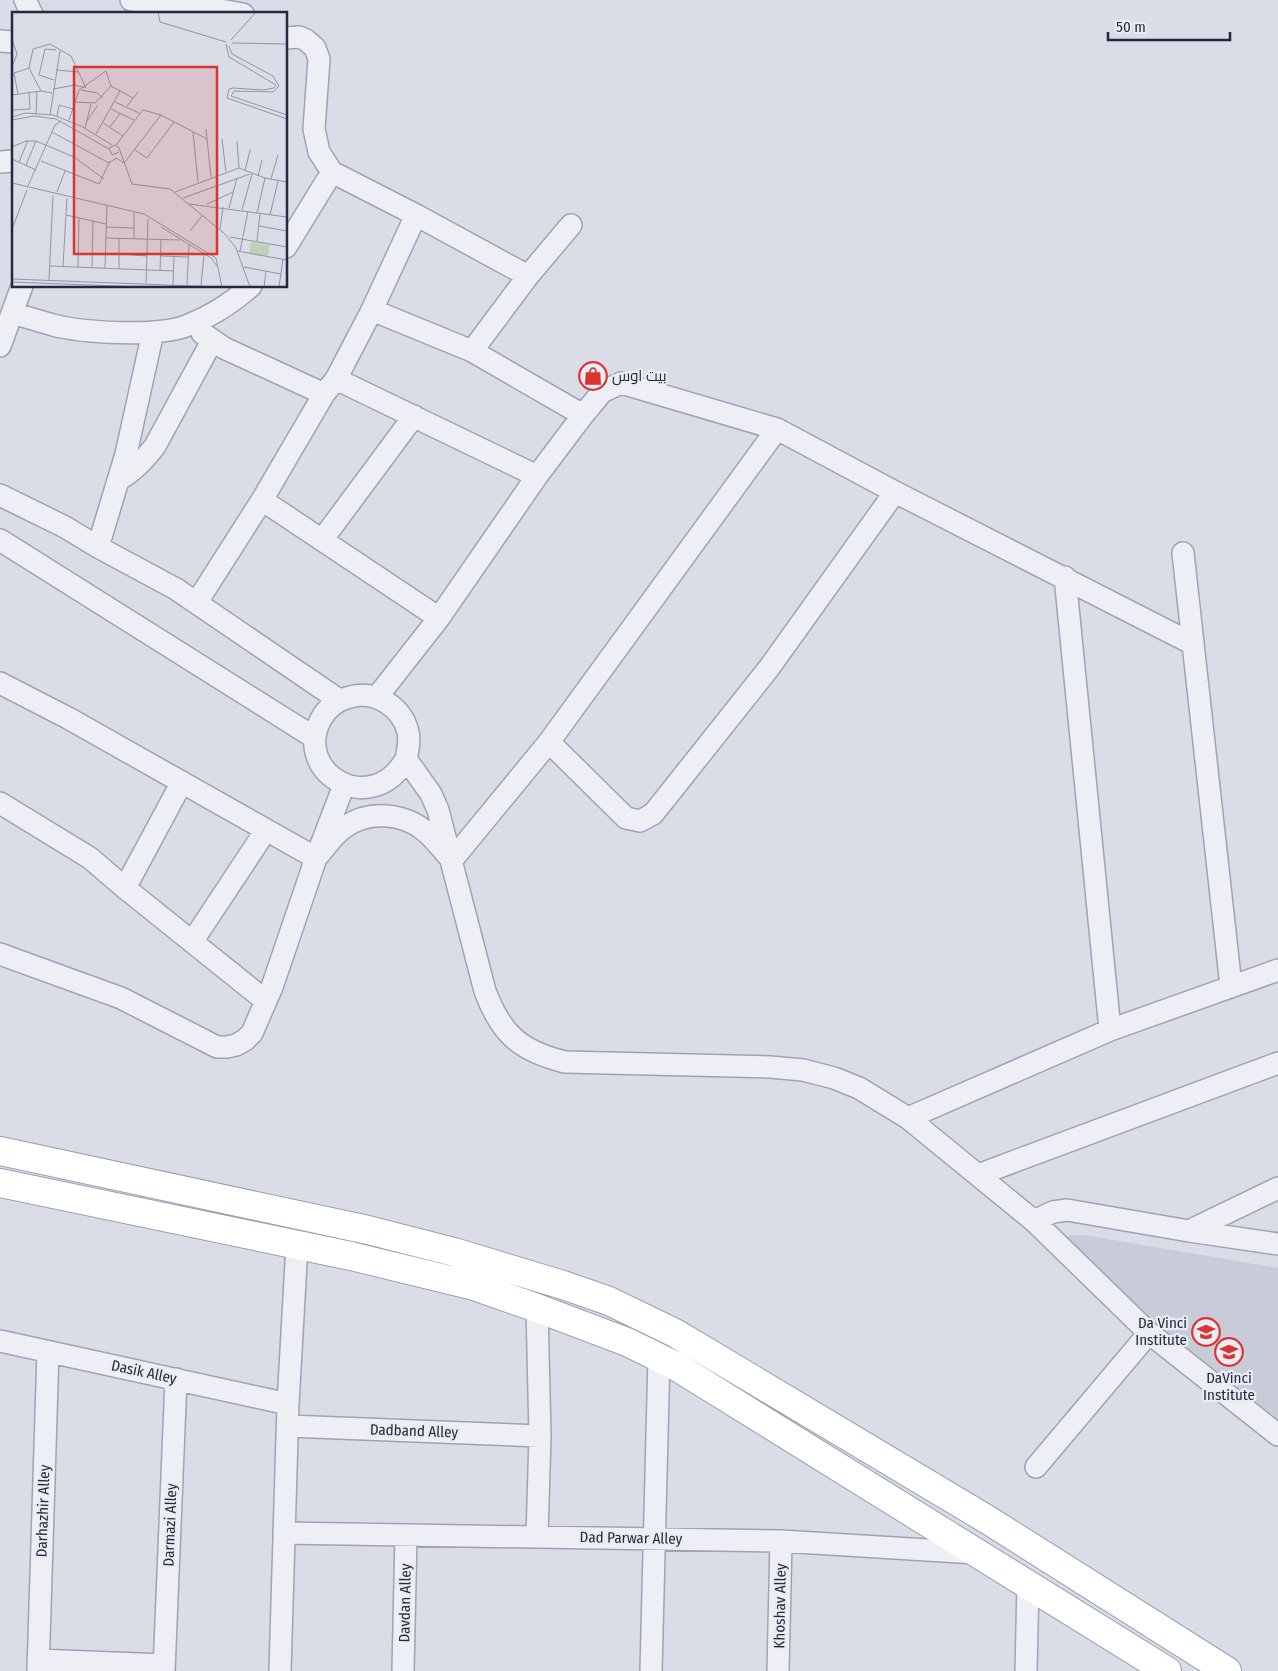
<svg xmlns="http://www.w3.org/2000/svg" width="1278" height="1671" viewBox="0 0 1278 1671" font-family="'Fira Sans Condensed',Cairo,sans-serif">
	<style>
		.built { fill: #c8ccd9 }
		.lines { fill: none; stroke-linecap: round; stroke-linejoin: round }
		.minor-casing { stroke: #9fa3b1; stroke-width: 24 }
		.major-casing { stroke: #999fb3; stroke-width: 30 }
		.minor { stroke: #edeff5; stroke-width: 21 }
		.major { stroke: #fff; stroke-width: 28 }
		.labels { text-anchor: middle; stroke-width: 4.5; stroke-linejoin: round; paint-order: stroke }
		.poi-label { font-size: 15px; fill: #23293e; stroke: #eaecf4; text-anchor: start }
		.street-label { font-size: 15px; fill: #23293e; stroke: #eaecf4 }
		.inset-road { fill: none; stroke: #9195a3; stroke-width: 1 }
		.view { fill: #d93432; fill-opacity: 0.15; stroke: #d93432; stroke-width: 2.5 }
		.inset-edge { fill: none; stroke: #23293e; stroke-width: 2.5 }
	</style>
	<rect width="100%" height="100%" fill="#dadde7"/>
	<path class="built" d="M1071,1235h13l194,33v168l-217,-197z"/>
	<g class="lines">
		<defs>
			<path id="minor" d="M25,0l7,14
				M131,0l59,5 53,9
				M286,38l13,-1 7,3 9,8 4,11 -5,70 5,23 13,20 84,43 112,61
				M0,41l14,1
				M0,162l14,-1
				M286,247l46,-75
				M372,310l100,41 111,64
				M12,313c14,4 27,8 41,12 31,8 103,12 133,1 24,-9 46,-23 65,-40
				M202,333l22,15 100,46
				M0,346l22,-60
				M472,351l56,-75 43,-51
				M336,379l201,97
				M118,480c16,-9 26,-20 37,-34l57,-105
				M0,495l65,32 33,20 78,42 163,111
				M262,500l177,118
				M0,540l315,198
				M322,540l92,-124
				M98,547l28,-93 27,-122
				M1183,553l48,433
				M1065,577l45,453
				M197,602l65,-102 62,-106 12,-15 36,-69 44,-95
				M0,683l68,35 248,140c9,-10 18,-24 29,-31 24,-17 58,-14 80,4 10,8 18,20 27,29l97,-118 228,-313
				M377,697l62,-79 98,-142 46,-61 19,-23 19,-9 156,46 118,63 298,152
				M549,742l77,76 14,3 13,-7 116,-146 126,-176
				M406,759c-35,61 -114,13 -85,-40 6,-11 16,-19 29,-22 26,-7 52,10 58,35 2,9 0,18 -2,27l25,35 7,16 47,181c16,43 35,60 80,71l205,5 33,3 31,8 25,10 49,30 126,103 115,112 129,102
				M0,803l90,55 35,30 141,113
				M125,888l57,-106
				M192,942l74,-112
				M0,954l121,44 96,49h10l9,-2 9,-5 7,-7 20,-46 44,-129 28,-73
				M908,1118l202,-88 168,-60
				M978,1175l300,-112
				M1034,1221l19,-9 14,-2 122,21 89,13
				M1189,1231l89,-43
				M0,1341l288,63
				M288,1426l252,10
				M1036,1467l113,-134
				M284,1533l497,8 195,12
				M537,1537l3,-101 -3,-128
				M38,1660l126,5
				M38,1671l10,-319
				M164,1671l12,-292
				M280,1671l8,-267 9,-159
				M403,1671l3,-136
				M651,1671l8,-314
				M778,1671l3,-130
				M1026,1671l2,-87"/>
			<path id="major" d="M0,1151l368,79 86,22 109,33 46,16 66,32 313,187 239,151
				M0,1183l351,73 123,30 63,22 90,34 47,23 493,306"/>
		</defs>
		<use href="#minor" class="minor-casing"/>
		<use href="#major" class="major-casing"/>
		<use href="#minor" class="minor"/>
		<use href="#major" class="major"/>
	</g>
	<defs>
		<symbol id="shop-ring" viewBox="-11 -11 22 22"><circle r="9.5" fill="#eaecf4" stroke="#d93432" stroke-width="1.5"/><path d="M-5-2.5h2.3a2.7 3.5 0 0 1 5.4 0H5L5.5 6h-11ZM-1.5-2.5h3a1.5 2.3 0 0 0-3 0Z" fill="#d93432"/></symbol>
		<symbol id="university-ring" viewBox="-11 -11 22 22"><circle r="9.5" fill="#eaecf4" stroke="#d93432" stroke-width="1.5"/><path d="M0-5L7-2L0 1L-7-2ZM-4 1L0 2.5L4 1V4Q0 6-4 4Z" fill="#d93432"/></symbol>
	</defs>
	<g fill-rule="evenodd">
		<use href="#shop-ring" x="577" y="360" width="32" height="32"/>
		<use href="#university-ring" x="1190" y="1316" width="32" height="32"/>
		<use href="#university-ring" x="1213" y="1336" width="32" height="32"/>
	</g>
	<g class="labels">
		<g class="poi-label">
			<text x="612" y="381">بيت اوس</text>
			<text x="1187" y="1328" text-anchor="end">Da Vinci<tspan x="1187" dy="17">Institute</tspan></text>
			<text x="1229" y="1383" text-anchor="middle">DaVinci<tspan x="1229" dy="17">Institute</tspan></text>
		</g>
		<g class="street-label">
			<text transform="translate(144 1372) rotate(12)" y="5">Dasik Alley</text>
			<text transform="translate(414 1431) rotate(2)" y="5">Dadband Alley</text>
			<text transform="translate(43 1511) rotate(-88)" y="5">Darhazhir Alley</text>
			<text transform="translate(170 1525) rotate(-88)" y="5">Darmazi Alley</text>
			<text transform="translate(631 1538) rotate(1)" y="5">Dad Parwar Alley</text>
			<text transform="translate(405 1603) rotate(-89)" y="5">Davdan Alley</text>
			<text transform="translate(780 1606) rotate(-89)" y="5">Khoshav Alley</text>
		</g>
	</g>
	<g transform="translate(12 12)">
		<rect width="275" height="275" fill="#dadde7"/>
		<path d="M239,230l19,3 -2,12 -19,-3z" fill="#bdd1bb"/>
		<path class="inset-road" d="M146,0l2,10 66,20M0,27l5,15 -5,13M219,28l25,-28M220,31l55,1M214,32l3,13 47,28 -2,3 -11,2 -30,-2 -4,1 -2,9 60,21M217,34l3,8 41,22 6,10 -6,6 -39,-1 -3,5 56,19M17,56l12,23M44,58l23,2M42,68l-15,-5 6,-26 11,1M41,77l22,-4 10,3M69,78l16,3 6,5M6,82l-4,-21 15,-5 4,-19 17,-5 21,12 15,32M0,83l29,-4 11,2M63,90l20,1 16,-17M103,90l24,11M115,94l11,-14M99,97l23,11M0,98l18,-1 -1,-17M24,102l1,-23M38,103l10,-64M45,104l2,-11 14,4M0,105l14,-4 27,2 28,11 31,19M0,108l22,-4 22,3 53,30M57,108l10,-30 27,-19 5,15 22,12M75,109l11,-16M91,111l20,13M98,115l10,-13M73,116l6,-24M194,117l5,48M40,120l57,31 7,-5 8,5 37,-48M181,120l5,50M84,122l24,-43M210,127l4,33M225,129l2,27M104,133l27,-35 18,5 46,24M0,135l14,-6h10l38,16 30,22M123,138l12,8 27,-36M107,140l-7,3 -3,-7 6,-3 4,3 13,36 38,5 55,45 11,14 14,39M0,147l24,11M29,149l58,23 11,-23M7,150l9,-22M14,153l10,-24M233,159l5,-21M246,164l4,-16M259,167l7,-24M0,171l132,31 72,44 6,29M16,174l27,-61 6,-4M45,180l8,-21M163,180l64,-24 26,10 22,4M171,186l67,-24M177,192l98,13M195,192l26,-12M217,196l8,-30M230,198l10,-36M245,201l8,-35M54,203l40,9M258,203l8,-34M247,214l28,5M94,215l28,1M149,215l50,31 6,8M0,217l15,-39M208,217l3,-22M178,219l12,-15M218,225l57,10M94,226l74,2M122,227v-26M245,229l3,-28M225,239l50,9M228,239l8,-40M107,242l28,2M149,244l28,1M38,254l124,5M51,254l4,-68M66,255l1,-49M232,255l37,7M80,256l1,-47M93,256l2,-62M107,257v-30M148,259l1,-32M0,267l207,8M37,268l4,-85M0,270l131,5M134,271l2,-64M161,273l1,-29M175,273l2,-40M189,274l3,-32M252,275l2,-16M267,275l4,-28"/>
		<path class="view" d="M62,55h143v187h-143z"/>
		<rect width="275" height="275" class="inset-edge"/>
	</g>
	<path d="M1108 32v8h122v-8" fill="none" stroke="#23293e" stroke-width="2.5"/>
	<text x="1116" y="32" font-size="15" fill="#23293e" stroke="#eaecf4" stroke-width="4" paint-order="stroke">50 m</text>
</svg>
